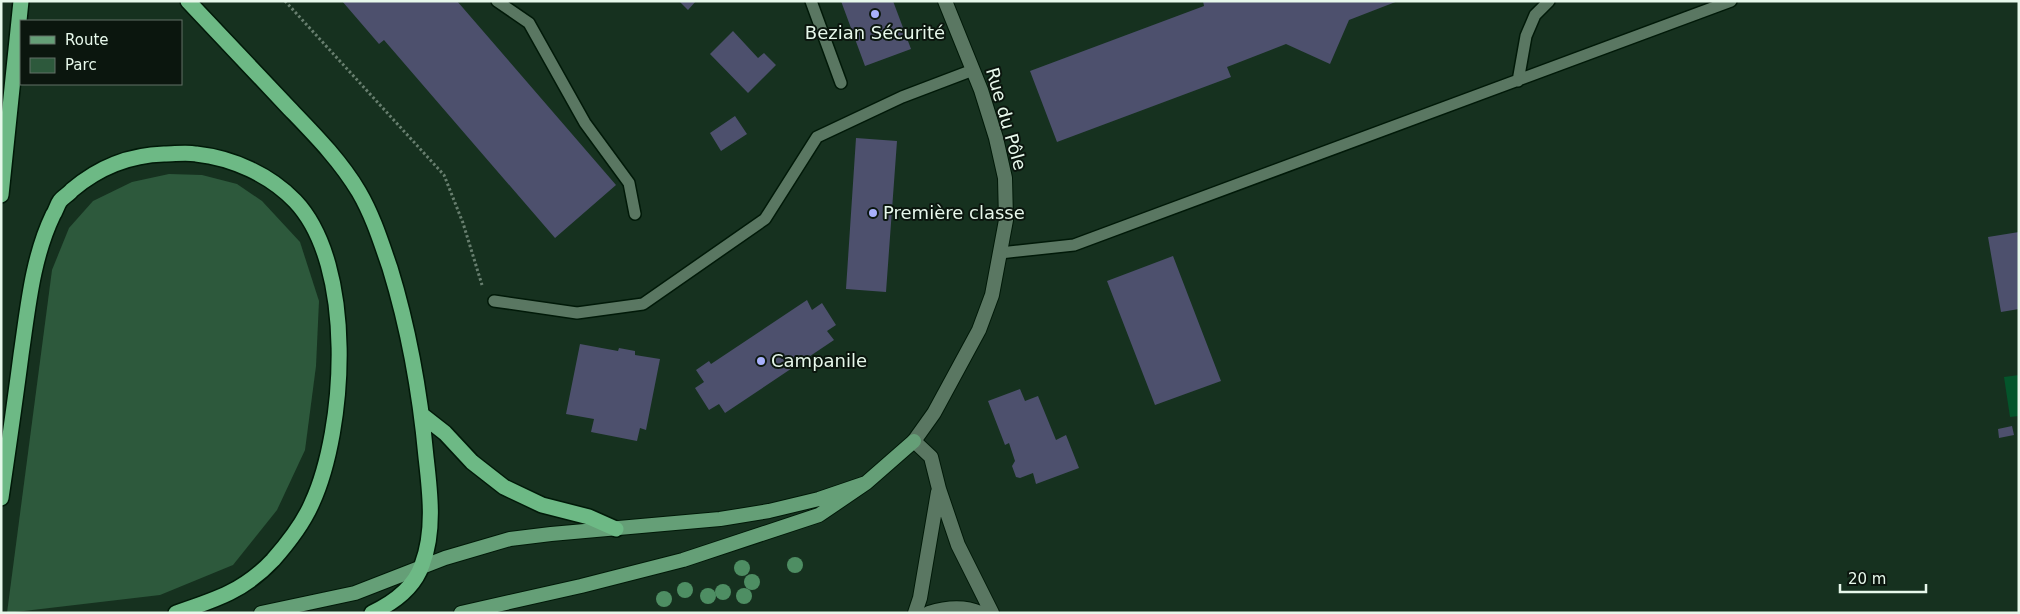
<svg xmlns="http://www.w3.org/2000/svg" width="2020" height="614" viewBox="0 0 2020 614" font-family="'DejaVu Sans',sans-serif">
	<style>
		.green { fill: #2d593c }
		.water { fill: #04552b }
		.building { fill: #4d506d }
		.lines { fill: none; stroke-linecap: round; stroke-linejoin: round }
		.service-casing { stroke: #001908; stroke-width: 14 }
		.tertiary-casing { stroke: #001908; stroke-width: 16 }
		.primary-casing { stroke: #001908; stroke-width: 16 }
		.motorway-casing { stroke: #001908; stroke-width: 18 }
		.path { stroke: #687f6f; stroke-width: 3; stroke-dasharray: 2.5 2.5; stroke-linecap: butt }
		.service { stroke: #5a7762; stroke-width: 11 }
		.tertiary { stroke: #5a7762; stroke-width: 14 }
		.primary { stroke: #659f77; stroke-width: 14 }
		.motorway { stroke: #6db985; stroke-width: 15 }
		.tree { fill: #4e8e63 }
		.poi-dot { fill: #a8b0fc; stroke: #0b160e; stroke-width: 2 }
		.labels { text-anchor: middle; stroke-width: 4; stroke-linejoin: round; paint-order: stroke }
		.poi-label { font-size: 18px; fill: #e7f8eb; stroke: #0b160e; text-anchor: start }
		.street-label { font-size: 18px; fill: #e7f8eb; stroke: #0b160e }
	</style>
	<rect width="100%" height="100%" fill="#16311f"/>
	<path class="green" d="M169,174l33,1 35,9 25,17 38,41 19,59 -3,65 -11,84 -28,60 -44,55 -73,30 -153,18 45,-343 17,-42 24,-27 39,-19z"/>
	<path class="water" d="M2019,375v41l-9,1 -6,-40z"/>
	<path class="building" d="M342,1h115l159,184 -61,53 -171,-198 -5,4z
		M679,1h17l-8,9z
		M841,1h52l18,48 -46,17z
		M1203,1h195l-49,19 -19,44 -44,-20 -59,23 4,10 -174,65 -27,-71 174,-65z
		M733,31l25,27 6,-5 12,12 -28,28 -38,-39z
		M735,116l12,18 -26,17 -11,-18z
		M856,138l41,3 -11,151 -40,-3z
		M2019,232v77l-18,3 -13,-75z
		M1173,256l48,125 -66,24 -48,-124z
		M807,300l5,10 10,-7 14,22 -9,6 7,9 -109,73 -6,-9 -10,6 -14,-22 9,-6 -8,-12 13,-9 2,3z
		M580,344l38,7 1,-3 16,3v4l25,4 -14,71 -6,-2 -3,13 -46,-9 3,-13 -28,-5z
		M1020,389l5,12 13,-5 18,44 10,-5 13,33 -43,16 -3,-11 -13,5 -4,-1 -4,-11 3,-5 -6,-18 -4,2 -17,-44z
		M2012,426l2,9 -15,3 -1,-9z"/>
	<g class="lines">
		<defs>
			<path id="service" d="M497,1l32,22 56,100 44,60 6,31
				M811,1l30,82
				M1518,81l8,-45 9,-21 14,-14
				M1000,253l74,-8 657,-244
				M494,301l83,12 66,-9 122,-85 52,-82 85,-40 71,-27"/>
			<path id="tertiary" d="M945,1l36,89 15,48 9,40 1,42 -14,75 -13,35 -45,83 -20,28 17,16 8,32 19,56 34,68
				M915,613l5,-15 18,-106
				M929,613c16,-5 35,-7 51,0"/>
			<path id="primary" d="M261,613l94,-20 90,-35 65,-19 41,-5 169,-15 49,-8 50,-12 47,-16
				M461,613l120,-27 102,-26 136,-45 47,-32 48,-42"/>
			<path id="motorway" d="M188,1c34,36 67,71 101,107 25,26 51,52 70,84 14,24 22,50 31,76 19,62 30,124 36,189 4,35 9,74 -4,108 -8,23 -29,38 -50,48
				M1,195l20,-194
				M422,415l23,18 27,29 32,25 38,18 47,12 27,12
				M1,498c7,-48 14,-96 20,-143 7,-47 11,-96 32,-140 3,-4 4,-10 7,-14 3,-4 9,-7 12,-11 26,-22 58,-35 92,-36 11,0 22,-2 32,0 37,4 74,21 99,47 61,64 51,228 17,302 -9,21 -24,40 -39,57 -29,31 -58,40 -97,53"/>
		</defs>
		<use href="#service" class="service-casing"/>
		<use href="#tertiary" class="tertiary-casing"/>
		<use href="#primary" class="primary-casing"/>
		<use href="#motorway" class="motorway-casing"/>
		<path class="path" d="M285,1l159,174 19,48 19,62"/>
		<use href="#service" class="service"/>
		<use href="#tertiary" class="tertiary"/>
		<use href="#primary" class="primary"/>
		<use href="#motorway" class="motorway"/>
	</g>
	<g class="tree">
		<circle cx="795" cy="565" r="8"/>
		<circle cx="742" cy="568" r="8"/>
		<circle cx="752" cy="582" r="8"/>
		<circle cx="685" cy="590" r="8"/>
		<circle cx="723" cy="592" r="8"/>
		<circle cx="708" cy="596" r="8"/>
		<circle cx="744" cy="596" r="8"/>
		<circle cx="664" cy="599" r="8"/>
	</g>
	<g class="poi-dot">
		<circle cx="875" cy="14" r="5"/>
		<circle cx="873" cy="213" r="5"/>
		<circle cx="761" cy="361" r="5"/>
	</g>
	<g class="labels">
		<g class="poi-label">
			<text x="875" y="39" text-anchor="middle">Bezian Sécurité</text>
			<text x="883" y="219">Première classe</text>
			<text x="771" y="367">Campanile</text>
		</g>
		<g class="street-label">
			<text transform="translate(1006 119) rotate(74)" y="6">Rue du Pôle</text>
		</g>
	</g>
	<rect width="2020" height="614" fill="none" stroke="#e7f8eb" stroke-width="5"/>
	<rect x="20" y="20" width="162" height="65" fill="#0b160e" stroke="#637066"/>
	<rect x="30" y="36" width="25" height="8" fill="#659f77" stroke="#637066"/>
	<text x="65" y="45" font-size="15" fill="#e7f8eb">Route</text>
	<rect x="30" y="58" width="25" height="15" fill="#2d593c" stroke="#637066"/>
	<text x="65" y="70" font-size="15" fill="#e7f8eb">Parc</text>
	<path d="M1840 584v8h86v-8" fill="none" stroke="#e7f8eb" stroke-width="2.5"/>
	<text x="1848" y="584" font-size="15" fill="#e7f8eb" stroke="#0b160e" stroke-width="4" paint-order="stroke">20 m</text>
</svg>
